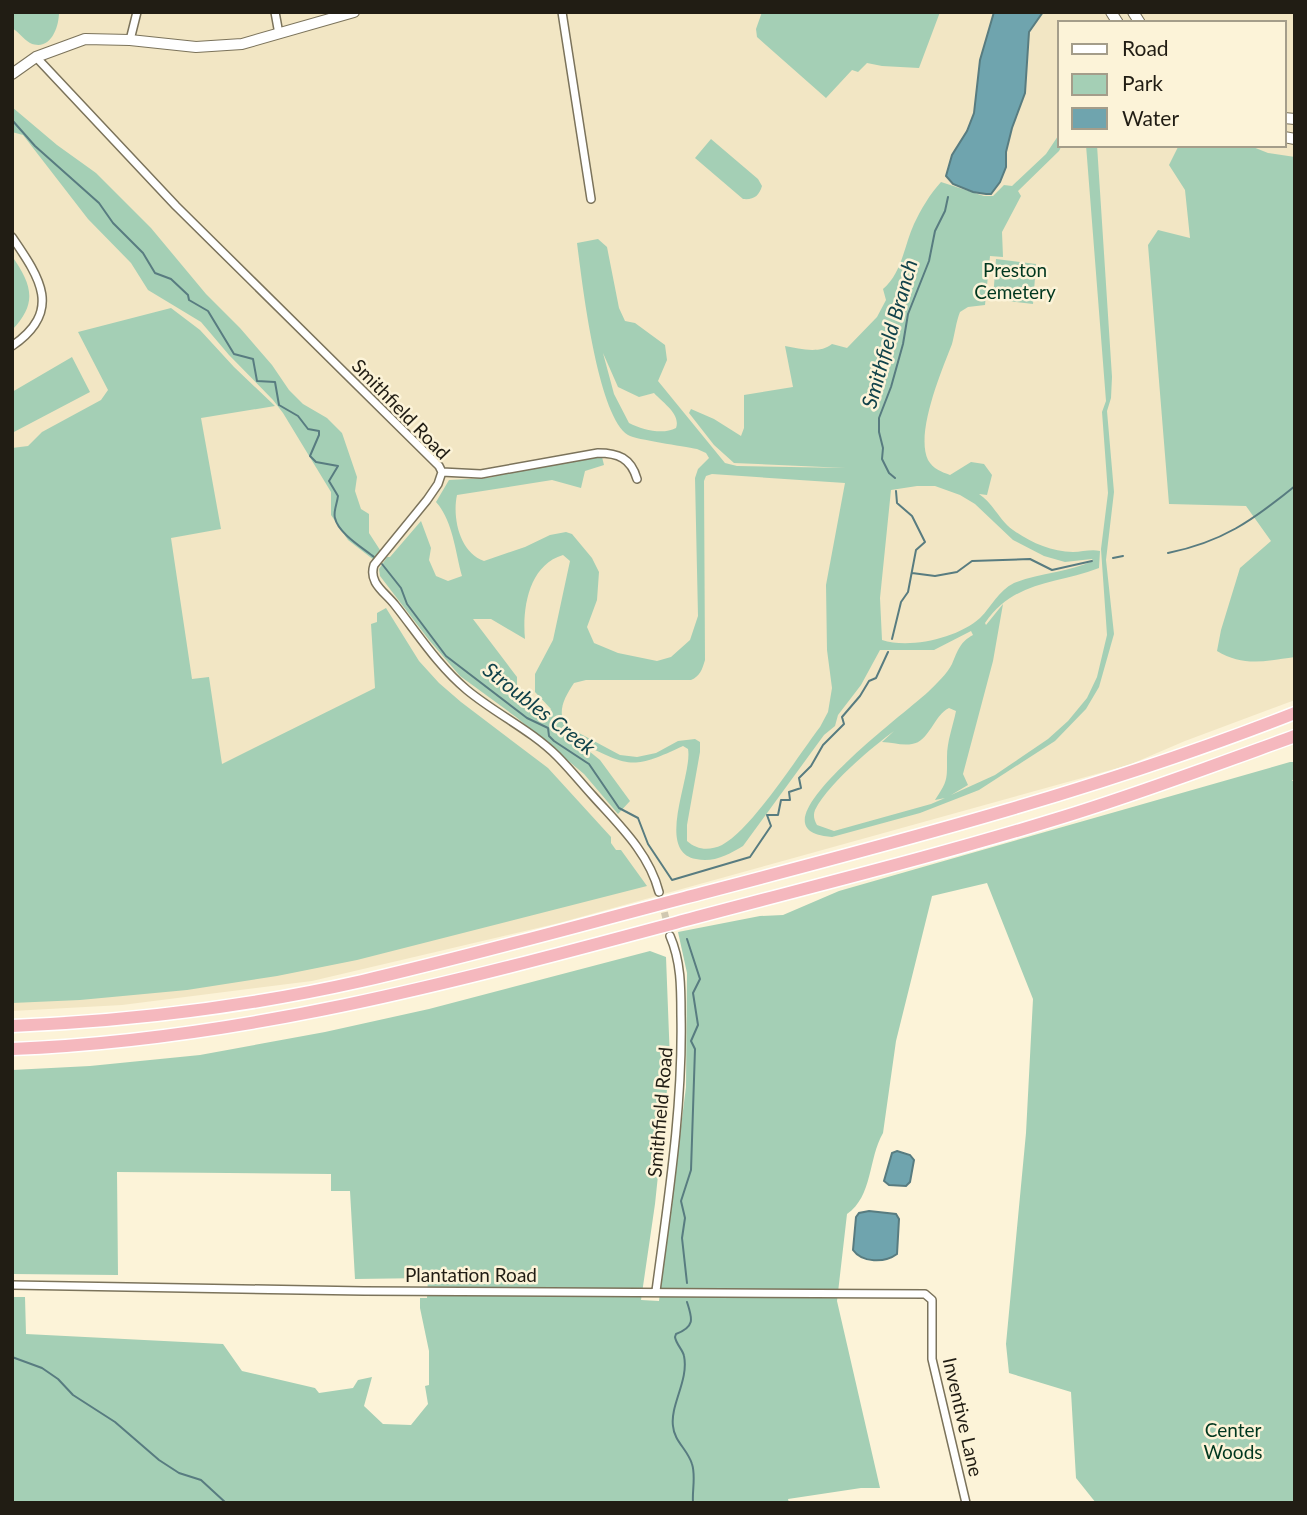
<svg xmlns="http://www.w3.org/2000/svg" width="1307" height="1515" viewBox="0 0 1307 1515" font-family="Lato,sans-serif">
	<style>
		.built { fill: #f2e6c4; fill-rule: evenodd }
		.green { fill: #a4cfb5; fill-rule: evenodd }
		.water { fill: #6fa4ae; stroke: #587c80; stroke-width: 2 }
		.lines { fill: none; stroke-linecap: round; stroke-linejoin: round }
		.stream { stroke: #587c80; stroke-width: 2 }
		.street-tunnel { stroke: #d0c8b1; stroke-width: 7; stroke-dasharray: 7 3.5; stroke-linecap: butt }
		.street-casing { stroke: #7b735b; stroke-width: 10 }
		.secondary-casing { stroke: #7b735b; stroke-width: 12 }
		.highway-casing { stroke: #fff; stroke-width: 15 }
		.street { stroke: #fff; stroke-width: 7 }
		.secondary { stroke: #fff; stroke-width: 10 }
		.highway { stroke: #f5b8be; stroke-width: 12 }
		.labels { text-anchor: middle; stroke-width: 5; stroke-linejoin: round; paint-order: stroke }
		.park-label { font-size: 19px; fill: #00371f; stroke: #fcf3d8 }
		.street-label { font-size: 19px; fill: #211d14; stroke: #fcf3d8 }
		.water-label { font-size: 21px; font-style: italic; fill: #10424a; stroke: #fcf3d8 }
	</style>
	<rect width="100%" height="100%" fill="#fcf3d8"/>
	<path class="built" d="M12,12h1283v688l-110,41 -56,24 -570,158 -247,58 -190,24 -110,6zM1060,23h224v122h-224z"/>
	<path class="green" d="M12,12h47c0,16 -9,40 -29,31 -7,-4 -11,-11 -18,-15z
		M762,12h178l-21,56 -37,-2 -15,-3 -9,9 -6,-2 -26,28 -69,-61 -1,-8z
		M12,107l45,38 39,28 55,55 55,66 34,34 32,37 17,25 14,14 24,14 15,15 15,44 -2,14 6,18 8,5v19l11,17 -6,10 -26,-20 -17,-25v-23l-48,-79 -10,-13 -44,-45 -28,-33 -53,-32 -17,-27 -43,-44 -65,-84 -11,-3z
		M1060,133l2,12 -3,6 -41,40 3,5 -19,36 1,25 -13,-1 -5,49 -17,2 -8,5c-4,10 -5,21 -8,32 -10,26 -37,89 -24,116 5,9 14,12 22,15l21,-13 13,2 8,11 -5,20 -8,-1c14,9 20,26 34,36 17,12 38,22 60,22 9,0 18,-3 27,-1l-1,17c-45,17 -84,12 -114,55l1,2 17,-21 -10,57 -30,113 5,11 -17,10 44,-20 53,-36 20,-18 19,-23 10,-21 10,-42 -6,-86 7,-56 -6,-81 4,-11 -20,-256h11l15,232 -1,21 -4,13 7,81 -8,68 8,74 -15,53 -13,22 -31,32 -76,49 -59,23 -88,24c-10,-1 -25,-3 -27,-14 -6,-31 100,-110 123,-131 8,-8 19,-18 24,-28 6,-14 8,-22 21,-29l-2,-4 -37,19h-54l-19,35 -23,30 -3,11 -11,9 -81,111c-15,9 -30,17 -47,13 -42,-8 -3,-84 -8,-110l-5,-3c-53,25 -53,20 -105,-4l22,18 30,41 -12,13 -34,-40 -68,-57 -56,-41 -31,-36 -49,-64 -1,-7 8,-12h3l31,-36 10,27 -2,12 7,16 12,5 14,-5c-7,-25 -9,-55 -26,-74l13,-22 39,-2 56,-13 58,-8 2,8 -19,6 -4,17 -29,-8 -95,15c-5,23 3,58 27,66l41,-14 25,-12 16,-3 6,2 20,24 7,14 -2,28 -10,27 7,16 24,10 39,8 14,-4 19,-17 8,-24 -3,-138 3,-9 11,-11 -3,-5 -9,-4c-14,-3 -60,-9 -69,-14 -31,-20 -46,-154 -51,-192l21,-4 9,8 12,61 6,13 10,2 30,22 2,15 -9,21 67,82 12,3 109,2 -112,-5 -20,-18 -25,-32 2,-4 23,10 27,17 3,-8v-33l49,-8 -8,-41c15,3 35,8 47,-2l15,4 30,-31 9,-17 -3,-11c19,-16 21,-43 31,-65 7,-15 16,-30 27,-42l43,14h9l11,-11 8,1 34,-32zM603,353l15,34 21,10 15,-4c9,10 27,21 22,35 -13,7 -33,2 -47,-5l-15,-29zM712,474l133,9 -19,102 1,65 5,38 -4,24 -8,15c-22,29 -68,102 -98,118 -13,6 -25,5 -35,-4v-16l13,-73v-10l-5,-3 -17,2 -22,12 -19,4 -17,-2 -56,-30c-6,-17 1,-28 10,-42l12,-3h105c9,-4 11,-10 14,-20l-1,-179 2,-5zM917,486h18l25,9 15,9 38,36 31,16 21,6 27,-3 1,2c-24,11 -54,12 -79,22 -16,8 -22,23 -34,35 -22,20 -70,31 -98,22l-2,-42 11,-108zM563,555l7,6 -17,79 -18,34v18l16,17 -3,4 -31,-28v-8l-44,-58h18l34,20c-3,-31 4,-74 38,-84zM949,708l7,3c-3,15 -9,30 -9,46 0,22 1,24 -12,43l10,-2 -14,6 -97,27 -17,-6c-3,-5 -4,-10 -2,-15 13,-26 55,-61 79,-79l-12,11c10,0 20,4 30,2 17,-2 22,-29 37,-36z
		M711,139l47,40 4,7c-3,10 -8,14 -19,13l-48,-41z
		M1179,145h69l20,8 27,4v500c-29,4 -52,10 -78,-6l4,-21 19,-62 31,-27 -25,-35 -77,-2 -21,-259 10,-15 32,8 -5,-48 -16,-25z
		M12,256c20,29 26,47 0,74z
		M996,259l40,5 -3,40 -40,-5z
		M171,308l29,22 34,37 41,39 -74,12 20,111 -50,9 21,141 17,-2 13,87 153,-76 -4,-64 6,-2v-9l9,-5 33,53 20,22 22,19 87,66 63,69v6l5,7h5l26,36 -290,74 -80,16 -90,14 -107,10 -68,3v-555l16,-2 14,-14 59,-32 7,-10 -30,-58z
		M72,357l18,35 -78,41v-41z
		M1290,762h5v15l-3,4h3v722h-199l-20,-25 -5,-86 -62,-19 -3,-29 20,-211 7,-134 -46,-116 -55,13 -36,145 -13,92c-15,26 -10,63 -36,81l-10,87 43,187h-19l-73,11 1,4h-777v-206h13l1,37 197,10 19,27 73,17 4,5 34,-5 5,-8 14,-3 -8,29 19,18 28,1 17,-21 -3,-18 4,-1v-34l-9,-43v-10h7l1,-20 -73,1 -5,-88h-19v-17l-214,-2 1,103 -106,-1v-204l78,-4 110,-11 125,-23 104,-23 221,-58 16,6 4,104 -15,143 -14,96 18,1 27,-214 1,-114 -9,-41 82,-16 23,-1 56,-24z"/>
	<path class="water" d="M994,12h49l-14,20 -4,61 -13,35 -6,24v15l-6,15 -9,12h-5l-13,-2 -20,-8 -7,-8 6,-21 15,-24 7,-18 6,-53z
		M897,1151l13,4 4,5 -4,22 -4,4 -17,-1 -5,-4 8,-28z
		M869,1211l27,3 3,5 -2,35c-12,9 -35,9 -44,-4l3,-33 3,-4z"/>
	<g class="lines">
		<path class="stream" d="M12,120l23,26 64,57 14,20 30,30 12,20 16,6 17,16 1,5 19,11 26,43 19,5 4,22 18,1 4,23 19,11 10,13 11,2v4l-9,21 6,6 22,4 -9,15 9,15c-1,8 -5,16 -3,22 3,15 28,30 39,39
			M895,478l-6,-5 -7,-14 1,-11 -4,-16v-14l12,-31 12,-43 5,-30 21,-53 6,-30 10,-20 3,-14
			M1168,553c54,-11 84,-32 127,-67
			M1113,558l10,-2
			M382,564l19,24 6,16 39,52 81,62 21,10 1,8 5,5 35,23 30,44 19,10 10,26 24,36 78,-23 21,-31 -4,-11h11l3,-15h9l-1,-8 12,-4 -2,-10 12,-12 12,-21 21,-21 -2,-7 18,-21 9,-15 7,-3 12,-26
			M912,573l23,3 22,-4 15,-11 58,-2 22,11 40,-9
			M892,639l9,-37 7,-10 8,-42 9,-8 -13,-26 -15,-13 -1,-12
			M687,939l13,40 -7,14 5,32 -7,16 4,8 -4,121 -10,31 4,17 -3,20 5,45
			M687,1302c5,16 9,24 -11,32l-1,3c1,7 8,13 9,19 5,24 -14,49 -11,70 1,15 15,24 19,38 4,12 0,26 1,39
			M12,1357l30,11 16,11 15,16 42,27 44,38 20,13 22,7 25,23"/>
		<path class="street-tunnel" d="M662,902l8,34"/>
		<defs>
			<path id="street" d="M275,12l4,22
				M562,12l29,187
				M130,40l7,-28
				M36,57l140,149 263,260 3,6 -4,12 -11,16 -53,65c-6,18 11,27 21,40 23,29 43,61 72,85 29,24 64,40 90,66 13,13 24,27 36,40 26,29 56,57 66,96
				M12,237c28,41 51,74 0,109
				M442,472l39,2 117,-21c20,0 33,5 39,26
				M12,1285l352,6 561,3 7,6v59l34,144
				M656,1291c12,-91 27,-184 25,-276 0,-27 0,-54 -11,-79"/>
			<path id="secondary" d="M1111,12l7,11
				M1133,12l7,11
				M12,74l24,-17 49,-18 45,1 66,7 46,-3 112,-32
				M1284,118l11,1
				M1284,137l11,2"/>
			<path id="highway" d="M12,1026c117,-5 235,-19 350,-45 108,-25 215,-55 322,-83 206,-54 413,-107 611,-185
				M12,1049c233,-9 454,-70 678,-130 124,-33 250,-64 373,-102 78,-24 155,-53 232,-81"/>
		</defs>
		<use href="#street" class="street-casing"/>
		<use href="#secondary" class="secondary-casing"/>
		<use href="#highway" class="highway-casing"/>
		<use href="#street" class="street"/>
		<use href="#secondary" class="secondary"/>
		<use href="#highway" class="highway"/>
	</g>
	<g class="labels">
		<g class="park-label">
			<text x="1015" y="277">Preston<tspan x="1015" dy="22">Cemetery</tspan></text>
			<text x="1233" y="1437">Center<tspan x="1233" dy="22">Woods</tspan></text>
		</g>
		<g class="street-label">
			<text transform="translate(401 409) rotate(46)" y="7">Smithfield Road</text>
			<text transform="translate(660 1112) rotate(-85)" y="7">Smithfield Road</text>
			<text x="471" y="1282">Plantation Road</text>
			<text transform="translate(963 1417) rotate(77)" y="7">Inventive Lane</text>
		</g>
		<g class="water-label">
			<text transform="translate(890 334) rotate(-74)" y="7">Smithfield Branch</text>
			<text transform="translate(539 709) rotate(38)" y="7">Stroubles Creek</text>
		</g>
	</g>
	<rect width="1307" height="1515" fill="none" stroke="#211d14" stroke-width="28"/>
	<rect x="1058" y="21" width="228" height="126" fill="#fcf3d8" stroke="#a49d8a" stroke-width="2"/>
	<rect x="1072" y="44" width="35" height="10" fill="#ffffff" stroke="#a49d8a" stroke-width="2"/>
	<text x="1122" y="56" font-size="21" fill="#211d14">Road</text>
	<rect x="1072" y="74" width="35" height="21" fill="#a4cfb5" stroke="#a49d8a" stroke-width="2"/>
	<text x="1122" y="91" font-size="21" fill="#211d14">Park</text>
	<rect x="1072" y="108" width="35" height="21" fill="#6fa4ae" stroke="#a49d8a" stroke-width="2"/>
	<text x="1122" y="126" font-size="21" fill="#211d14">Water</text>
</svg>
